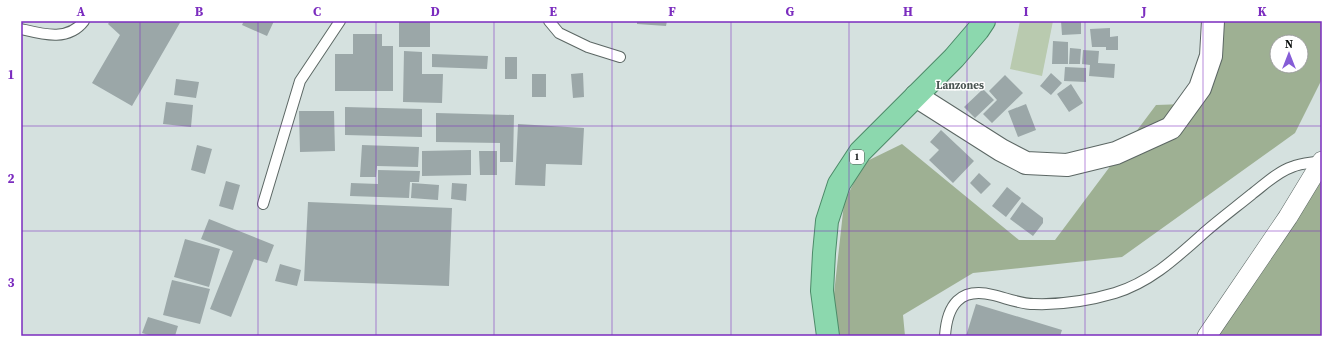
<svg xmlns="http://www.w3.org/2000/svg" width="1343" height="357" viewBox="0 0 1343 357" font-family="'Source Serif 4',serif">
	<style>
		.green { fill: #b9caaf }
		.forest { fill: #9eb093; fill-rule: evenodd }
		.building { fill: #9ba7a8 }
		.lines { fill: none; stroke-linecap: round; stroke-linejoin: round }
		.service-casing { stroke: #5c6764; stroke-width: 12 }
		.minor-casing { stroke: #5c6764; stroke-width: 20 }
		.tertiary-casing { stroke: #5c6764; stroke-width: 24 }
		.trunk-casing { stroke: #4c8a68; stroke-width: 24 }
		.service { stroke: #fff; stroke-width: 10 }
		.minor { stroke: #fff; stroke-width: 19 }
		.tertiary { stroke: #fff; stroke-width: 22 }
		.trunk { stroke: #8cd8ae; stroke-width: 22 }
		.grid { fill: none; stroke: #7b2cbf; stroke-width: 1; stroke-opacity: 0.55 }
		.labels { text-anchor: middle; stroke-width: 3; stroke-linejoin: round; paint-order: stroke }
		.shield { fill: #fff; stroke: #535655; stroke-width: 1 }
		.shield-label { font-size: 9px; font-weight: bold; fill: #090d0c }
		.neighbourhood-label { font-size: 11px; font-weight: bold; fill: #4a5552; stroke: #fff }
		.neatline { fill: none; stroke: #7b2cbf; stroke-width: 1.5 }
		.grid-label { font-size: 13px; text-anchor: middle; font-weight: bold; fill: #7b2cbf }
	</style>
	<rect width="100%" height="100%" fill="#d5e1df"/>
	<path class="green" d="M1020,21h33l-11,55 -32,-7z"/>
	<path class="forest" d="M1216,21h106v58l-27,54 -173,124 -149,16 -70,42 2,21h-74l-1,-6 14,-127 19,-40 39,-19 117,96h36l101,-135 29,-1zM1277,42h24v24h-24z
		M1322,166v170h-108z"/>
	<path class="building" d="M110,21h71l-49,85 -40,-23 28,-48 -12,-11z
		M244,21h30l-7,15 -25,-11z
		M399,21h31v26h-31z
		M637,21h30l-1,5 -29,-2z
		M1061,21h20v13l-19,1z
		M1110,28v9l8,-1v14h-12v-3h-14l-2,-18z
		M353,34h29v12h11v45h-58v-37h18z
		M1053,41l15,1v22h-16z
		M1070,48l11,1 -1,15h-11z
		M1083,50l16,1 -1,12 17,1 -1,14 -25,-2 1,-11 -8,-1z
		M404,51l18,1v22h21l-1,29 -39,-1z
		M432,54l56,2 -1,13 -55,-2z
		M505,57h12v22h-12z
		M1065,67l21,1v14l-22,-1z
		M583,73l1,24 -11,1 -2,-24z
		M1051,73l11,10 -11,12 -11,-9z
		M532,74h14v23h-14z
		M1005,75l18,18 -31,30 -9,-9 14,-14 -8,-9z
		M176,79l23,3 -3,16 -22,-3z
		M1071,84l12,19 -14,9 -12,-18z
		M983,89l11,11 -19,18 -11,-11z
		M166,102l27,3 -2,22 -28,-3z
		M1026,104l10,26 -18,7 -10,-26z
		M345,107l77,2v28l-77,-2z
		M299,111h35l1,40 -35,1z
		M436,113l78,2 -1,47h-13v-19l-64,-1z
		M518,124l66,4 -2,37 -36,-1 -1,22 -30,-1z
		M941,130l33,31 -21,22 -24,-23 10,-10 -9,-8z
		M197,145l15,4 -7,25 -14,-4z
		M362,145l57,2 -1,20 -41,-1 -1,11h-16z
		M471,150v25l-49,1v-25z
		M479,151h18v24h-17z
		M378,170l42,1 -1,11h-9l-1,16 -59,-2 1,-13 27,1z
		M979,173l12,11 -10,10 -11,-11z
		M226,181l14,4 -7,25 -14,-4z
		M412,183l27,2 -1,15 -27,-2z
		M452,183l15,1 -1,17 -15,-2z
		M1007,187l14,11 -15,19 -14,-11z
		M308,202l144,6 -3,78 -145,-5z
		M1022,202l21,16v5l-10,13 -23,-17z
		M209,219l65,26 -7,18 -13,-4 -23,58 -21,-8 23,-58 -32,-12z
		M185,239l35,10 -11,38 -35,-10z
		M280,264l21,6 -4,16 -22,-5z
		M172,280l38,9 -10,35 -37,-9z
		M976,304l86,26 -2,6h-94z
		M148,317l30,9 -3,10h-23l-10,-3z"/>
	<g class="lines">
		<defs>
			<path id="service" d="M549,21l10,12 29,14 32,10
				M21,29c21,5 47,13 63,-8
				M263,204l37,-123 40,-60
				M945,336c2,-31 15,-49 48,-41 13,3 27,9 41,9 28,1 54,-3 81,-11 36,-11 62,-36 90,-61 15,-13 31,-25 47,-38 12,-9 25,-22 40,-27 9,-4 20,-4 30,-6"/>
			<path id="minor" d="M1207,336l81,-119 34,-56"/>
			<path id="tertiary" d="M916,96l85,54 25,13 41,2 49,-12 55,-25 29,-40 11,-32 2,-35"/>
			<path id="trunk" d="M828,336l-6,-45 2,-38 3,-32 12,-37 21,-32 94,-94 24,-28 6,-9"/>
		</defs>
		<use href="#service" class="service-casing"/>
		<use href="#minor" class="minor-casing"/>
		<use href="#tertiary" class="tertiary-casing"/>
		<use href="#trunk" class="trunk-casing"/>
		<use href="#service" class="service"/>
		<use href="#minor" class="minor"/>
		<use href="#tertiary" class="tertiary"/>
		<use href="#trunk" class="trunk"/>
	</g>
	<path class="grid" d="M140,21v315M258,21v315M376,21v315M494,21v315M612,21v315M731,21v315M849,21v315M967,21v315M1085,21v315M1203,21v315M21,126h1301M21,231h1301"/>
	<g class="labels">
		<rect class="shield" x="850" y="150" width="14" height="14" rx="3"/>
		<g class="shield-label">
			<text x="857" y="160">1</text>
		</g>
		<g class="neighbourhood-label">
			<text x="960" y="89">Lanzones</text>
		</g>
	</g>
	<rect width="1343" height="357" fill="none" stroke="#ffffff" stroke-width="44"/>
	<g transform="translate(1289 54)"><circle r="19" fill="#ffffff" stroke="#9d9e9e"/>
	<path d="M0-3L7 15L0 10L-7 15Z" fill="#865dd7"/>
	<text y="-6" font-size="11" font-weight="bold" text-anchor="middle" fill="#090d0c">N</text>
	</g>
	<rect x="22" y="22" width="1299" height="313" class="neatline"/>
	<g class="grid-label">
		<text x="81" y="16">A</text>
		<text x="199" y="16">B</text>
		<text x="317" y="16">C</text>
		<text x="435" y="16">D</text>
		<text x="553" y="16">E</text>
		<text x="672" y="16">F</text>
		<text x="790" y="16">G</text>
		<text x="908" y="16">H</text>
		<text x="1026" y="16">I</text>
		<text x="1144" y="16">J</text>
		<text x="1262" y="16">K</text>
		<text x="11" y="79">1</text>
		<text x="11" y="183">2</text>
		<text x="11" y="287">3</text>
	</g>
</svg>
